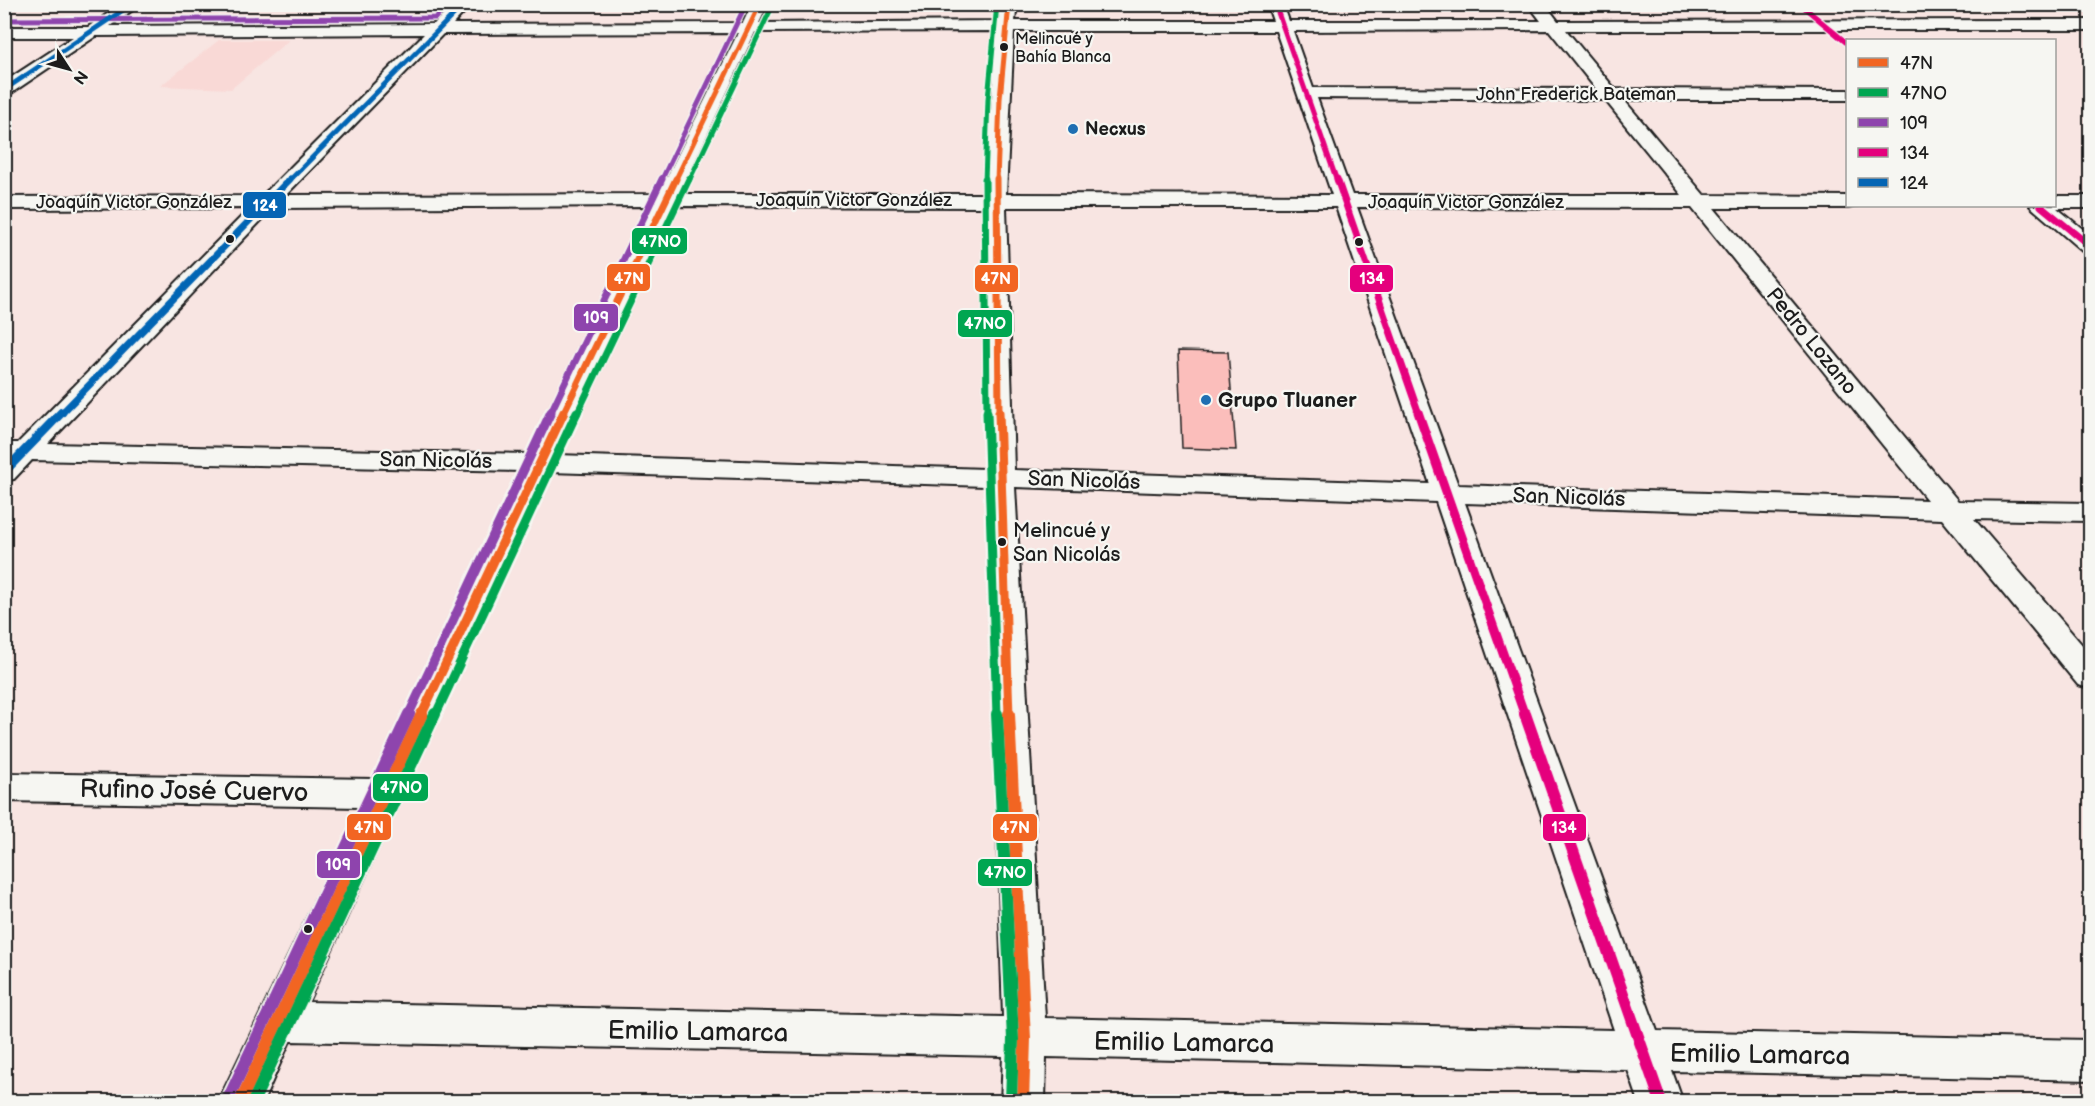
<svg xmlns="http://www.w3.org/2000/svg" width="2095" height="1106" viewBox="0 0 2095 1106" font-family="'Balsamiq Sans',sans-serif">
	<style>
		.built { fill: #f9d9d6 }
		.building { fill: #fbbebb; stroke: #1c1c1c; stroke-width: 1.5 }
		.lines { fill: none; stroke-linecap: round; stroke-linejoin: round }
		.minor-casing { stroke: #1c1c1c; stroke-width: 4 }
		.minor { fill: #f6f6f2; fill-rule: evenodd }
		.bus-1-far3-casing { stroke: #f6f6f2; stroke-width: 8 }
		.bus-1-far2-casing { stroke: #f6f6f2; stroke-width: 10 }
		.bus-1-far1-casing { stroke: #f6f6f2; stroke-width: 14 }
		.bus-1-casing { stroke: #f6f6f2; stroke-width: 16 }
		.bus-2-far3-casing { stroke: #f6f6f2; stroke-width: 8 }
		.bus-2-far2-casing { stroke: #f6f6f2; stroke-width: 10 }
		.bus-2-far1-casing { stroke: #f6f6f2; stroke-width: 14 }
		.bus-2-casing { stroke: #f6f6f2; stroke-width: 16 }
		.bus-3-far3-casing { stroke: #f6f6f2; stroke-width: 8 }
		.bus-3-far2-casing { stroke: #f6f6f2; stroke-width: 10 }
		.bus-3-far1-casing { stroke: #f6f6f2; stroke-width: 14 }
		.bus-3-casing { stroke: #f6f6f2; stroke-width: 16 }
		.bus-4-far3-casing { stroke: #f6f6f2; stroke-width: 8 }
		.bus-4-far2-casing { stroke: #f6f6f2; stroke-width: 10 }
		.bus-4-far1-casing { stroke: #f6f6f2; stroke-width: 14 }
		.bus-4-casing { stroke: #f6f6f2; stroke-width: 16 }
		.bus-5-far2-casing { stroke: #f6f6f2; stroke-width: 8 }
		.bus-5-far1-casing { stroke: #f6f6f2; stroke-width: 10 }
		.bus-5-casing { stroke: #f6f6f2; stroke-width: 14 }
		.bus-1-far3 { stroke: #f26522; stroke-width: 5 }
		.bus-1-far2 { stroke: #f26522; stroke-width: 7 }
		.bus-1-far1 { stroke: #f26522; stroke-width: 9 }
		.bus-1 { stroke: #f26522; stroke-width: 12 }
		.bus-2-far3 { stroke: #00a651; stroke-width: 5 }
		.bus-2-far2 { stroke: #00a651; stroke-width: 7 }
		.bus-2-far1 { stroke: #00a651; stroke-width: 9 }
		.bus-2 { stroke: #00a651; stroke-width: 12 }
		.bus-3-far3 { stroke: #8e44ad; stroke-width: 5 }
		.bus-3-far2 { stroke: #8e44ad; stroke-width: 7 }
		.bus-3-far1 { stroke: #8e44ad; stroke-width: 9 }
		.bus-3 { stroke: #8e44ad; stroke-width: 12 }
		.bus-4-far3 { stroke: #e5007d; stroke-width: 5 }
		.bus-4-far2 { stroke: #e5007d; stroke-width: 7 }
		.bus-4-far1 { stroke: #e5007d; stroke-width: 9 }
		.bus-4 { stroke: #e5007d; stroke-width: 12 }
		.bus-5-far2 { stroke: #0465b4; stroke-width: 5 }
		.bus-5-far1 { stroke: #0465b4; stroke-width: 7 }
		.bus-5 { stroke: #0465b4; stroke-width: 9 }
		.bus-dot { fill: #1c1c1c; stroke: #f6f6f2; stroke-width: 2 }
		.poi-dot { fill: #1f6fb2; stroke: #f6f6f2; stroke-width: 2 }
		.labels { text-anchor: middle; stroke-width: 4.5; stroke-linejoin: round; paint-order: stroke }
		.far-bus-label { font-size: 16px; fill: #1c1c1c; stroke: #f6f6f2; text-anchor: start }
		.far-street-label { font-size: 18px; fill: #1c1c1c; stroke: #f6f6f2 }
		.far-poi-label { font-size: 18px; font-weight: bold; fill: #1c1c1c; stroke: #f6f6f2; text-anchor: start }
		.bus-label { font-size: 20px; fill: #1c1c1c; stroke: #f6f6f2; text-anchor: start }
		.street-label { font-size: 21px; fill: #1c1c1c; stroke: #f6f6f2 }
		.poi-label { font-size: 21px; font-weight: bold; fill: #1c1c1c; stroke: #f6f6f2; text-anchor: start }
		.near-street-label { font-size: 26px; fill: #1c1c1c; stroke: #f6f6f2 }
		.line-badge { stroke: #f6f6f2; stroke-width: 2 }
		.badge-label { font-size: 16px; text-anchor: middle; font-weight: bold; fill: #fff }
	</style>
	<rect width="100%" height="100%" fill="#f8e5e2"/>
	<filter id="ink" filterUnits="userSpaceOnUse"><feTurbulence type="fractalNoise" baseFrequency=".0167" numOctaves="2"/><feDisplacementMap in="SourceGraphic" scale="12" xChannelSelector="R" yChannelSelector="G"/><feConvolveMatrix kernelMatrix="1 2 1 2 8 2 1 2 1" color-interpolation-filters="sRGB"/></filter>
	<g filter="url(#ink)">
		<path class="built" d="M219,40h70l-58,49 -71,-3z"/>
		<path class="building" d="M1178,351l50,1 8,98 -54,-2z"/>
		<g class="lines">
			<defs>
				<path id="minor" d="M122,4h19l-31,22 324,-2 21,-20h17l-19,20 290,-1 9,-19h16l-9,19 240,-2 2,-17h16l-2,17h258l-6,-17h16l6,17h252l-13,-17h17l13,17 532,-1v10h-524l49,59 233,1v10h-224l80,95 144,1v10h8l-8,2h-134l244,293 132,2v18l-116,-2 116,135v34l-12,-3 -136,-166 -477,-16 192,528 433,9v40l-418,-9 11,31h-44l-11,-32 -582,-13 -1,45h-44l2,-46 -713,-15 -27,61h-45l142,-295 -356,-6v-28l370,6 148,-308 -490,-11 -18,19 -10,2v-38h14l232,-235 -246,1v-12l258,-1 162,-162 -328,2 -86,58 -6,1v-13l69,-45h-69v-10h84zM1549,30l47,59 -283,-1 -20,-57zM997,31l-12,163h-306l76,-162zM1014,31h262l56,164 -326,-1zM738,33l-79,161 -373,1 157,-161zM1317,98l288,2 77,95h-330zM652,206l-122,248 -482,-10 225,-236zM673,206l312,1 1,262 -429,-14zM1006,207h330l94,277 -416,-14zM1357,207l335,1 235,292 -469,-15zM550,472l436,14 17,531 -695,-15zM1015,487l421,15 178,528 -569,-12z
					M2054,196h36v12h-33l33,27v17l-8,-1 -52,-45h24z"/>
			</defs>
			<use href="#minor" class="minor-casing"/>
			<use href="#minor" class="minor"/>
			<defs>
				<path id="bus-1-far3" d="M675,181l85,-177
					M997,181l3,-82 9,-95"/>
				<path id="bus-1-far2" d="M997,179l2,235
					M563,414l113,-235"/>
				<path id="bus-1-far1" d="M999,412l10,304
					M421,716l143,-304"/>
				<path id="bus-1" d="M1009,714l16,325 -2,63
					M240,1102l182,-388"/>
				<path id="bus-2-far3" d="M689,181l82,-172
					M985,181l3,-82 9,-95"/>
				<path id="bus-2-far2" d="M985,179l2,235
					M577,414l112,-235"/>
				<path id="bus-2-far1" d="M987,412l10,304
					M435,716l142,-304"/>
				<path id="bus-2" d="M997,714l16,325 -2,63
					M253,1102l182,-388"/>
				<path id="bus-3-far3" d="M4,20l431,-2 12,-14
					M661,181l85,-177"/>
				<path id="bus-3-far2" d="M550,414l112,-235"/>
				<path id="bus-3-far1" d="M408,716l143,-304"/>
				<path id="bus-3" d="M229,1097l180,-383"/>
				<path id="bus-4-far3" d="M1275,4l62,177
					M1800,4l48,40"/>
				<path id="bus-4-far2" d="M1337,179l82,235
					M2041,206l49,40"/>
				<path id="bus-4-far1" d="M1418,412l107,304"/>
				<path id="bus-4" d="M1525,714l136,388"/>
				<path id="bus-5-far2" d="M4,90l128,-86
					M289,181l175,-177"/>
				<path id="bus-5-far1" d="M61,414l229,-235"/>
				<path id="bus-5" d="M4,472l58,-60"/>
			</defs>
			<use href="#bus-1-far3" class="bus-1-far3-casing"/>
			<use href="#bus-1-far2" class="bus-1-far2-casing"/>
			<use href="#bus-1-far1" class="bus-1-far1-casing"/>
			<use href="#bus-1" class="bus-1-casing"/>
			<use href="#bus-2-far3" class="bus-2-far3-casing"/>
			<use href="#bus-2-far2" class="bus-2-far2-casing"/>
			<use href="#bus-2-far1" class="bus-2-far1-casing"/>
			<use href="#bus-2" class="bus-2-casing"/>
			<use href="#bus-3-far3" class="bus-3-far3-casing"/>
			<use href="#bus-3-far2" class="bus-3-far2-casing"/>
			<use href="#bus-3-far1" class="bus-3-far1-casing"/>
			<use href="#bus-3" class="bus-3-casing"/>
			<use href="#bus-4-far3" class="bus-4-far3-casing"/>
			<use href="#bus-4-far2" class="bus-4-far2-casing"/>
			<use href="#bus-4-far1" class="bus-4-far1-casing"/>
			<use href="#bus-4" class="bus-4-casing"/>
			<use href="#bus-5-far2" class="bus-5-far2-casing"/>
			<use href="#bus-5-far1" class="bus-5-far1-casing"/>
			<use href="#bus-5" class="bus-5-casing"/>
			<use href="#bus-1-far3" class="bus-1-far3"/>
			<use href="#bus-1-far2" class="bus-1-far2"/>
			<use href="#bus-1-far1" class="bus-1-far1"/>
			<use href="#bus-1" class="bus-1"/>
			<use href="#bus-2-far3" class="bus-2-far3"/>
			<use href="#bus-2-far2" class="bus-2-far2"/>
			<use href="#bus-2-far1" class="bus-2-far1"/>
			<use href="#bus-2" class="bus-2"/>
			<use href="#bus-3-far3" class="bus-3-far3"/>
			<use href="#bus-3-far2" class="bus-3-far2"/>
			<use href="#bus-3-far1" class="bus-3-far1"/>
			<use href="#bus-3" class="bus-3"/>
			<use href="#bus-4-far3" class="bus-4-far3"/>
			<use href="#bus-4-far2" class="bus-4-far2"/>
			<use href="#bus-4-far1" class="bus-4-far1"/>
			<use href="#bus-4" class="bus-4"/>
			<use href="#bus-5-far2" class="bus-5-far2"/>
			<use href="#bus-5-far1" class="bus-5-far1"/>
			<use href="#bus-5" class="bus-5"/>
		</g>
	</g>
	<g class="bus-dot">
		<circle cx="1004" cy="47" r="5"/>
		<circle cx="230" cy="239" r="5"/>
		<circle cx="1359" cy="242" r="5"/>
		<circle cx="1002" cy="542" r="5"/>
		<circle cx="308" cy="929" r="5"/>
	</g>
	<g class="poi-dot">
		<circle cx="1073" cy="129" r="6"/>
		<circle cx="1206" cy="400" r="6"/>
	</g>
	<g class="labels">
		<g class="far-bus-label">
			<text x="1015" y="44">Melincué y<tspan x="1015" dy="18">Bahía Blanca</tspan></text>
		</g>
		<g class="far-street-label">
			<text x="1576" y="100">John Frederick Bateman</text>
			<text x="854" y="206">Joaquín Victor González</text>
			<text x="134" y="208">Joaquín Victor González</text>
			<text x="1466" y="208">Joaquín Victor González</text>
		</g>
		<g class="far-poi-label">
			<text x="1085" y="135">Necxus</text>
		</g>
		<g class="bus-label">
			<text x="1013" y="537">Melincué y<tspan x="1013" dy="24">San Nicolás</tspan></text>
		</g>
		<g class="street-label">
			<text transform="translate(1812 341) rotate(51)" y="7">Pedro Lozano</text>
			<text transform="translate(436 460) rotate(1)" y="7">San Nicolás</text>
			<text transform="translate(1084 480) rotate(2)" y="7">San Nicolás</text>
			<text transform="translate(1569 497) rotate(2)" y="7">San Nicolás</text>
		</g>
		<g class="poi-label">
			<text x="1218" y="407">Grupo Tluaner</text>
		</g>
		<g class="near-street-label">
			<text transform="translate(194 790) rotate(1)" y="9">Rufino José Cuervo</text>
			<text transform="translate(698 1031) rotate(1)" y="9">Emilio Lamarca</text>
			<text transform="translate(1184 1042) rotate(1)" y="9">Emilio Lamarca</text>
			<text transform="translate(1760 1054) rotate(1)" y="9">Emilio Lamarca</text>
		</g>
	</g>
	<g class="line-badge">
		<rect x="242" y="191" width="45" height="28" rx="6" fill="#0465b4"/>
		<rect x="631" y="227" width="57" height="28" rx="6" fill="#00a651"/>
		<rect x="606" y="263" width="45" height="29" rx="6" fill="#f26522"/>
		<rect x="974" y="264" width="45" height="29" rx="6" fill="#f26522"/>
		<rect x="1349" y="264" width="45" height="29" rx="6" fill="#e5007d"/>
		<rect x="573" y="303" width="46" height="29" rx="6" fill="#8e44ad"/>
		<rect x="957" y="309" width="56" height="29" rx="6" fill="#00a651"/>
		<rect x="372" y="773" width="57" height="29" rx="6" fill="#00a651"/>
		<rect x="346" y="813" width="46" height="28" rx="6" fill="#f26522"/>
		<rect x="992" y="813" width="46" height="29" rx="6" fill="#f26522"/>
		<rect x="1542" y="813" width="45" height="29" rx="6" fill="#e5007d"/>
		<rect x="316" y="850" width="45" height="29" rx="6" fill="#8e44ad"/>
		<rect x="977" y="858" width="56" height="29" rx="6" fill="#00a651"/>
	</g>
	<g class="badge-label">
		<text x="265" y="211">124</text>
		<text x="660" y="247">47NO</text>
		<text x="629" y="284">47N</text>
		<text x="996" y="284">47N</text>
		<text x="1372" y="284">134</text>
		<text x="596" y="323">109</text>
		<text x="985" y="329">47NO</text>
		<text x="401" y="793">47NO</text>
		<text x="369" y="833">47N</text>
		<text x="1015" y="833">47N</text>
		<text x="1564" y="833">134</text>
		<text x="338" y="870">109</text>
		<text x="1005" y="878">47NO</text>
	</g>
	<rect width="2095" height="1106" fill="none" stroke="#f6f6f2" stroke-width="24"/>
	<rect x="12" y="12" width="2071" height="1082" fill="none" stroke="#1c1c1c" stroke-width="2" filter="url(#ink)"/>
	<rect x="1846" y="39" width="210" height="168" fill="#f6f6f2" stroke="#9f9f9c" stroke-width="1.5"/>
	<rect x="1858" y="58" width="30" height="9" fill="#f26522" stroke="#9f9f9c" stroke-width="1.5"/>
	<text x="1900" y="69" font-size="18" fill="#1c1c1c">47N</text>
	<rect x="1858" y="88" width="30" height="9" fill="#00a651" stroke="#9f9f9c" stroke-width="1.5"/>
	<text x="1900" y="99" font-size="18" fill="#1c1c1c">47NO</text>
	<rect x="1858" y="118" width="30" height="9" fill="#8e44ad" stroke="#9f9f9c" stroke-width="1.5"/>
	<text x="1900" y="129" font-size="18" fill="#1c1c1c">109</text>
	<rect x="1858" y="148" width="30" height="9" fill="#e5007d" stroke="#9f9f9c" stroke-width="1.5"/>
	<text x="1900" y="159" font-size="18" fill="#1c1c1c">134</text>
	<rect x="1858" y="178" width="30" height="9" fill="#0465b4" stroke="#9f9f9c" stroke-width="1.5"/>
	<text x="1900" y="189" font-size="18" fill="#1c1c1c">124</text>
	<g transform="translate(69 69) rotate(126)" stroke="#f6f6f2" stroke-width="4.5" paint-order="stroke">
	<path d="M0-4.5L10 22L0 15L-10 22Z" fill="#1c1c1c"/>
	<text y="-9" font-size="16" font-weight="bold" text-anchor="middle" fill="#1c1c1c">N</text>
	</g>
</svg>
